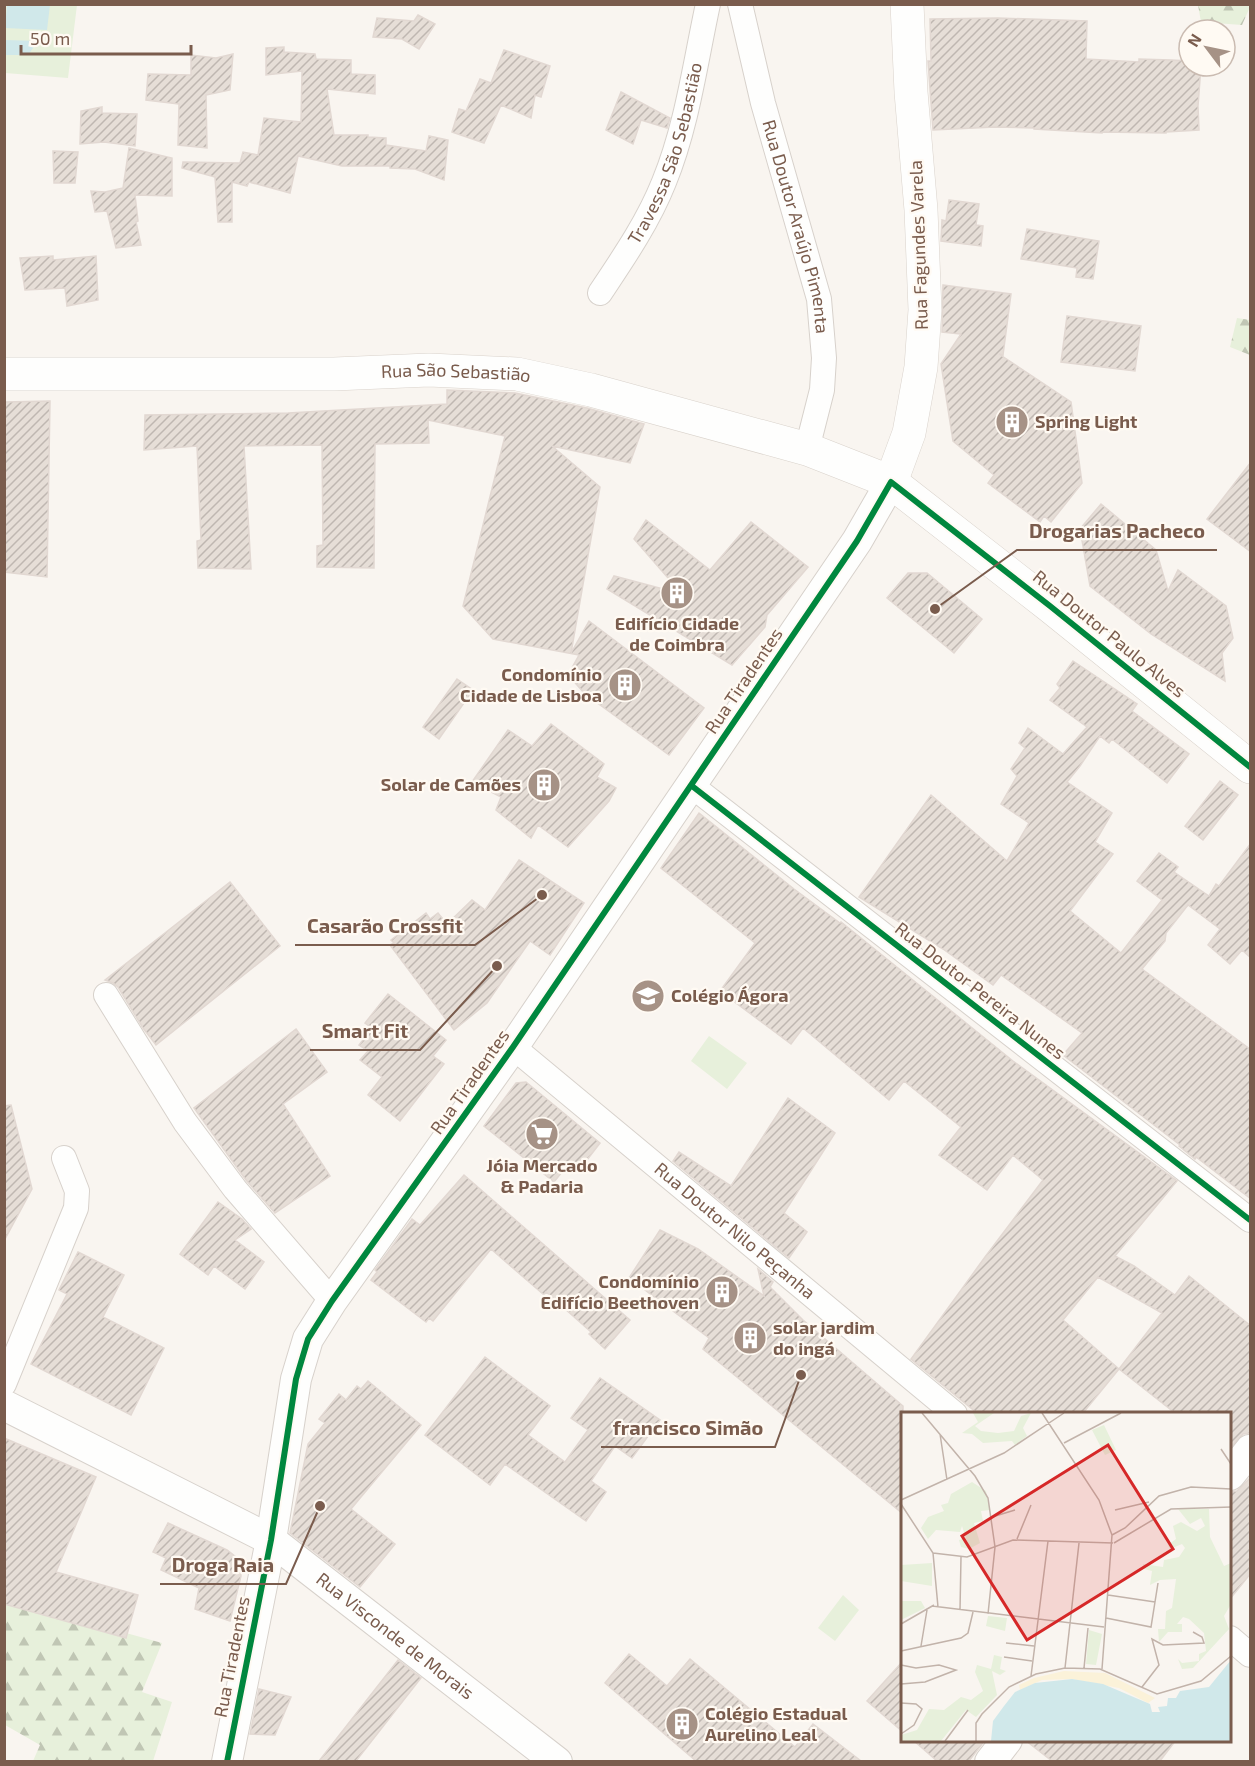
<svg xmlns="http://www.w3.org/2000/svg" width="1255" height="1766" viewBox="0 0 1255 1766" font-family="'Exo 2',sans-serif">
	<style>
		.green { fill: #e7f0db }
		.forest { fill: url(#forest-firs) }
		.water { fill: #d0e8ea }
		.building { fill: url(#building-hatch); stroke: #e2d8d2; stroke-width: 1.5; fill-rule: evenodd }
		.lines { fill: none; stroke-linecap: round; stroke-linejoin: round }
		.minor-casing { stroke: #d7d1cb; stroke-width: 26 }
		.tertiary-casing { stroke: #d7d1cb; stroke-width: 32 }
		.secondary-casing { stroke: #d9d2cb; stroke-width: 34 }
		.minor { stroke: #fefefd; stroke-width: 24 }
		.tertiary { stroke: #fefefd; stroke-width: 30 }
		.secondary { stroke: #fefefd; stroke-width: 33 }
		.cycleway-casing { stroke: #fffaf3; stroke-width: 10 }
		.cycleway { stroke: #00873e; stroke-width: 6 }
		.labels { text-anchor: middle; stroke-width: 4.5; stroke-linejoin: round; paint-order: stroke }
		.street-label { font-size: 18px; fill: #7a5c4d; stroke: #fffaf3 }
		.poi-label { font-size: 18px; font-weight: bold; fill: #7a5c4d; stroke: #fffaf3; text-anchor: start }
		.inset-road { fill: none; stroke: #c2b3aa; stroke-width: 1.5 }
		.view { fill: #d62828; fill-opacity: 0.15; stroke: #d62828; stroke-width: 3 }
		.inset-edge { fill: none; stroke: #7a5c4d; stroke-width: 3 }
		.leader { fill: none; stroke: #7a5c4d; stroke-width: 2 }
		.callout-dot { fill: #7a5c4d; stroke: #fffaf3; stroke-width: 2 }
		.callout-label { font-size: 20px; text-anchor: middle; font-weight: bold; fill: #7a5c4d; stroke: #fffaf3; stroke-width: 4.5; stroke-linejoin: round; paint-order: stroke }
	</style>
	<defs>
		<pattern id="forest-firs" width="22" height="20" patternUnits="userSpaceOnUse" patternTransform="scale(1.5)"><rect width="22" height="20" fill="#e7f0db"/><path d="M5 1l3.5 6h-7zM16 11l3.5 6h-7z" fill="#c0c6b4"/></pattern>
		<pattern id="building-hatch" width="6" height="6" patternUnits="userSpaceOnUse" patternTransform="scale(1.5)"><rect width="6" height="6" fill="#e6ded7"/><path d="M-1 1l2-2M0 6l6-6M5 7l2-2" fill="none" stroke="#bfb7b1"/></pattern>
	</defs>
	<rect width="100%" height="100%" fill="#f9f5f0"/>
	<path class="green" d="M4,5h73l-9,73 -63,-5z
		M709,1036l38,27 -20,26 -36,-28z
		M843,1595l16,15 -24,31 -17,-13z"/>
	<path class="forest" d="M1198,5h52v2l-8,18 -41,-3z
		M1237,318l13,2v35l-20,-8z
		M4,1599l158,44 -20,49 30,10 -19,59h-120l7,-16 -35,-20z"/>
	<path class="water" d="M7,5h43l-3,25 -42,-2z
		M5,40l33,1 -10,14h-23z"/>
	<path class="building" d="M418,15l17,9 -16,25 -17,-10 -29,-2 4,-19 37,3z
		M998,18l89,3 -1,38 53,3v-3l32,1 18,1v5h12l-3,40 1,24 -33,2v1l-64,-1v1l-68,-4v-1l-39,-1 -62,3 -5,-69h3l-1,-42z
		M284,47v5l31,2 1,5 35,1v14l24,1v19l-48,-5 7,46h34v2l18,1v7l40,6 3,-15 19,4 -4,40 -29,-11 -25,-1v-2h-48l-44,-10 -8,37 -41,-11 -2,4 -15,-4v40h-14l-3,-45 -33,-9 1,-6 57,1 3,-11 15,3 6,-37 37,4 1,-51 -36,4v-27z
		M504,50l46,16 -9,31 -6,-2 -4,23 -30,-13 -17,38 -32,-11 7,-23 7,2 14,-32 11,4z
		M233,54l-3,36 -24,5 1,53 -29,-3 1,-41 -33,-4 2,-26 43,1v-20l25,3z
		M621,92l49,26 -3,10 -26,-8 -8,24 -27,-14z
		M102,107v6l35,1 -2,32 -31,-4 -24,2 1,-33z
		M129,148l43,10v38l-37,-1 3,26 -2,1 5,23 -25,3 -9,-37 -12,1 -4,-21 14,1 18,-4z
		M53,151l25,1 -3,31h-21z
		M949,200l30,4 -3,21 7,1 -2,20 -40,-5 1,-21 4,1z
		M1027,229l72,12 -6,38 -17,-2 1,-9 -56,-9z
		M53,256v4l43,-4 2,44 -31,6 -2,-18 -40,2 -5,-32z
		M943,285l68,9 -8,61 -4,-1 72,48 11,81 -31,39 -7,-6 -4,6 -52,-39 6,-8 -41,-34 -12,-77 20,-30 -19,-2z
		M1067,316l74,10 -6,45 -74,-9z
		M447,390l68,3 72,15 57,16 -14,39 -78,-17 48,41 -29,166 18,-32 115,87 -35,47 -84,-61 -17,-19 11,-20 -86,-16 -30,-33 42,-170 -77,-16 1,23 -54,1 -1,124 -57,-1v-21l6,-1 -1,-100 -78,1 7,123 -53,-1 -1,-27 4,-1 -4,-94 -53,4 1,-35 143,-2 159,-9z
		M50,401l-3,176 -43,-5v-170z
		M1251,462v90l-44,-33z
		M1101,504l55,46 12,41 10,-21 48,36 7,32 -11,15 3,28 -74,-47 -61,-48 -10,-57z
		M646,520l64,50 41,-48 57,45 -41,48 -2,12 -33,38 -125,-76 7,-13 68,18 -48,-55z
		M908,573h19l55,46 -28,34 -67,-55z
		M1073,661l64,43 -5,7 57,43 -22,29 -55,-44 -3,4 -9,-7 -20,30 -13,16 45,31 -17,29 18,12 -43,57 51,42 41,-53 -25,-19 22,-28 19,14 -4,5 35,24 7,-12 3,2 32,-43v115l-9,-8 -12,14 -22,-19 12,-16 -32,-24 -22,28 -1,8 -23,28 109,81v149l-55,-42 -1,2 -16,-13 1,-1 -117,-90 19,-22 -81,-58 -8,10 -50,-36 -84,-52 72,-102 76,66 22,-38 -28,-19 16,-28 -6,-7 14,-21 -6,-5 9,-15 35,26 24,-27 -37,-27 10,-12 -3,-4z
		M457,679l16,11 -34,49 -16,-12z
		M551,724l53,40 -7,13 19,11 -7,13 -41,46 -30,-22 -7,13 -35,-28 5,-13 -29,-15 36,-52 24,16z
		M1220,781l18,14 -35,45 -18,-14z
		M699,813l95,76 46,34 1,-1 172,139 164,120 -62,75 19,10 41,29 14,-19 62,50v107l-8,1 -13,14v-35h-55l-56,-44 -36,44h-106l-66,-54 74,-102 58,-77 -30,-25 -26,35 -48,-35 22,-28 -57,-46 -15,19 -86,-72 -12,16 -71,-53 35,-48 -94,-75zM1098,1277l64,36 -43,56 -56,-49z
		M519,860l65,43 -34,52 -20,-14 -43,62 -33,27 -64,-85 4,-2 -3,-3 35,-27 4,6 8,-6 9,11 25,-24 13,10z
		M230,882l50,64 -124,99 -13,-17 -25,-41 -5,-4 -8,-3z
		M388,994l58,46 -13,16 11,8 -44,57 -32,-26 14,-18 -22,-17 8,-9 -9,-6 13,-17 -7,-5z
		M296,1029l31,43 -44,32 47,72 -55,37 -29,-33 -52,-72z
		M526,1082l74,61 -20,26 -10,-7 -16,20 -70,-56 32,-43z
		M788,1098l47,35 -51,80 23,19 -18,26 -116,-97 6,-9 52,34z
		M11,1105l21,84 -28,52v-135z
		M464,1175l166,145 -25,29 -16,-15 2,-2 -45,-40 -2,3 -53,-46 -58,72 -4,-3 -3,4 -55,-42 6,-8 -2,-2 37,-51 8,6z
		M218,1202l24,17 9,10 -16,11 29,22 -19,27 -31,-23 -6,9 -28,-21z
		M660,1230l38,19 66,47 -6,-27 15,13 -3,5 33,33 100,86v108l-200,-165 6,-11 -80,-60z
		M78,1252l46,23 -21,42 61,31 -33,67 -100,-51 36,-70 -8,-4z
		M485,1357l65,49 -22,29 37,27 23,-32 -17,-12 29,-40 60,42 -28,38 -17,-12 -24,35 15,11 -20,29 -81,-57 -15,21 -65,-50z
		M368,1381l53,44 -70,84 44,35 -35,43 -70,-54 18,-89 17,-21 -6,-4 20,-25 7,6 11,-14 4,3z
		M4,1438l92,39 -40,95 82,23 -12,43 -122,-34z
		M1251,1477v96l-21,26v-107l7,-1z
		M168,1523l59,27 9,7 4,10 1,9 -11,45 -35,-12 4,-21 -38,-18 5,-12 -13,-6z
		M629,1654l38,32 23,-27 105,88 18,-23 48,37h-165l-91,-78z
		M398,1660l23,18 -65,83h-37z
		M903,1661v71l-36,-31z
		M259,1689l32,8 -16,38 -25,-1z
		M913,1740h72l-16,21h-32z
		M1025,1740h151l-16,21h-108z"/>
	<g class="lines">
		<defs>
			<g id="minor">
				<path id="s1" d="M740,4l23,99 56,196 5,59 -2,32 -15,59"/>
				<path id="s2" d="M600,293c24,-36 48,-71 64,-111 23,-56 31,-118 44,-178"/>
				<path d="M692,786l558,434"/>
				<path d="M106,995l79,127 50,67 97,112"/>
				<path id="s3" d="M513,1047l442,367"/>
				<path d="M4,1384l72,-176 1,-17 -13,-33"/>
				<path d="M1230,1638l20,17"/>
			</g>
			<g id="tertiary">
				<path id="s4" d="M4,1405l267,135 286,222"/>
				<path d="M1230,1475l20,-25"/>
				<path d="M227,1762l44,-222 25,-161 12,-40 24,-38 181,-254 344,-506 34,-59"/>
				<path d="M990,1762l17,-22"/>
			</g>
			<g id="secondary">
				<path id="s5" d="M4,374h330l95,-4 88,4 74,16 216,59 84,33 159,124 200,161"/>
				<path d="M891,482l18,-49 12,-66 4,-57 -4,-100 -10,-118 -4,-88"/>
			</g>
		</defs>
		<use href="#minor" class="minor-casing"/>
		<use href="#tertiary" class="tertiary-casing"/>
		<use href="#secondary" class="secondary-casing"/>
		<use href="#minor" class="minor"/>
		<use href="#tertiary" class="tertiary"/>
		<use href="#secondary" class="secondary"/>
		<defs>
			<path id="cycleway" d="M692,786l558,434
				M227,1762l44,-222 25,-161 12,-40 24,-38 181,-254 344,-506 34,-59 159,124 200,161"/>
		</defs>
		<use href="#cycleway" class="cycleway-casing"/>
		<use href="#cycleway" class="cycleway"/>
	</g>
	<defs>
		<symbol id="building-disc" viewBox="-11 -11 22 22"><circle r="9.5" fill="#a69286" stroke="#fffaf3"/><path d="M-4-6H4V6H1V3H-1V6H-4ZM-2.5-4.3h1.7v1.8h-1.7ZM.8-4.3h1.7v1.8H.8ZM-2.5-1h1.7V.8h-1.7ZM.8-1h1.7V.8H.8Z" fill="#fff"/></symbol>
		<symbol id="school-disc" viewBox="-11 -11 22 22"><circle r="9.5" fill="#a69286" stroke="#fffaf3"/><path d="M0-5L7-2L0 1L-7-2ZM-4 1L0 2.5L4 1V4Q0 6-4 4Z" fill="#fff"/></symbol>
		<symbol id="supermarket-disc" viewBox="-11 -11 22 22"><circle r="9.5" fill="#a69286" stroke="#fffaf3"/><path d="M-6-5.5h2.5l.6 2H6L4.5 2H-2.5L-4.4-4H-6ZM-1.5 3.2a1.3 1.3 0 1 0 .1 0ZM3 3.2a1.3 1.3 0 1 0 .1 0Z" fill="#fff"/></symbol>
	</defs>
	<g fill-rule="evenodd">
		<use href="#building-disc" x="993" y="403" width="38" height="38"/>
		<use href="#building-disc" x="658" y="574" width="38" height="38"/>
		<use href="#building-disc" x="606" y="666" width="38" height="38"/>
		<use href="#building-disc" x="525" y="766" width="38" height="38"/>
		<use href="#school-disc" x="629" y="977" width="38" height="38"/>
		<use href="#supermarket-disc" x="523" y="1115" width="38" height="38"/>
		<use href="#building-disc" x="703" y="1273" width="38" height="38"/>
		<use href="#building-disc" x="731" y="1319" width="38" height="38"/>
		<use href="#building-disc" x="663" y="1705" width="38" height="38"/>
	</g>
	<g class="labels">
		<g class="street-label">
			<text dy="6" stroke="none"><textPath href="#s2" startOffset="156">Travessa São Sebastião</textPath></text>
			<text dy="6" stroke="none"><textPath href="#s1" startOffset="230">Rua Doutor Araújo Pimenta</textPath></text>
			<text transform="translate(919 245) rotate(-92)" y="6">Rua Fagundes Varela</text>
			<text dy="6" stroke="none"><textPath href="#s5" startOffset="452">Rua São Sebastião</textPath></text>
			<text transform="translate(1109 634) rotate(39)" y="6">Rua Doutor Paulo Alves</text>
			<text transform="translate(744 681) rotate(-56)" y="6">Rua Tiradentes</text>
			<text transform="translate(980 991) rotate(38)" y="6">Rua Doutor Pereira Nunes</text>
			<text transform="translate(470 1082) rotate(-55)" y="6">Rua Tiradentes</text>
			<text dy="6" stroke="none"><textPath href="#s3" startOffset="288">Rua Doutor Nilo Peçanha</textPath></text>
			<text dy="6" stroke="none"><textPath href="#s4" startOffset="456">Rua Visconde de Morais</textPath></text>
			<text transform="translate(232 1657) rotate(-79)" y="6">Rua Tiradentes</text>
		</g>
		<g class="poi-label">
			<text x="1035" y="428">Spring Light</text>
			<text x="677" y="630" text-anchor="middle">Edifício Cidade<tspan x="677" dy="21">de Coimbra</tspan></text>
			<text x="602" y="681" text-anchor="end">Condomínio<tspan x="602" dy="21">Cidade de Lisboa</tspan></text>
			<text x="521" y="791" text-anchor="end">Solar de Camões</text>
			<text x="671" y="1002">Colégio Ágora</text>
			<text x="542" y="1172" text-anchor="middle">Jóia Mercado<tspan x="542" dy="21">&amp; Padaria</tspan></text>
			<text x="699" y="1288" text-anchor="end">Condomínio<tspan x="699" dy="21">Edifício Beethoven</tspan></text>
			<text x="773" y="1334">solar jardim<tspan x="773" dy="21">do ingá</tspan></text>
			<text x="705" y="1720">Colégio Estadual<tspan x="705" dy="21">Aurelino Leal</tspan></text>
		</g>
	</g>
	<g transform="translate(901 1412)">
		<rect width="330" height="330" fill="#f9f5f0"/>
		<path d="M203,13l12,25 -11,5 -13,-25zM31,151v23l-31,-5v-16z" fill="#e7f0db"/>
		<path d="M72,1h21l-19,13 6,5 17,2 16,-2 7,-15 10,-3 -8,15 4,8 -12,9 -3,-4 -29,2 -11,-9 -10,-1 16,-11zM71,70l14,9 4,19 -9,1 2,10 -9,2 6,20 -11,6 -8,-2 -2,-7 7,-2 -4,-12 -2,6 -24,-2 -8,9 -7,-11 7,-11 16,-6 -3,-6 7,-2 3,-9zM277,97h31l1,28 14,29 7,-3v41l-7,12 5,13 -36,39 -11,1 -4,-10 4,4 17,-2v-7l7,-3 -2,-18 -15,-14 -6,-2 -6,7h5v8h-14l-9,10 -1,-13h7l1,-18 6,-3 4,-29 -16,1 -10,5 2,-14 -8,-2 -1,-5 20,3 1,-7 15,-3 6,-9 -3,-4 -12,5 -2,-4 8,-6 -3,-13 8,-4 16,9 8,-5 -4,-8 -11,6zM93,243l8,2 -2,12 6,2 -6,4 -8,-4 5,24 -21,22 -10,-7 -25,31h-40v-6l16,-5 12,-21 15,1 17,-13 10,3 12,-9 -8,-19 2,-7 14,4z" fill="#e7f0db"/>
		<path d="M163,259l41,2 50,25 -7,5 -29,-15 -47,-9 -30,1 -22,10 -1,-5 15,-7z" fill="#fbf2d9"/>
		<path d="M0,189h20l4,7 -24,12zM87,204l19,2 -2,13 -19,-5zM188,218l13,4 -6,31 -10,-1z" fill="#e7f0db"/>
		<path d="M330,248v81h-240l2,-20 11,-15 11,-14 20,-9 37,-4 31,5 47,20 2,8h8l-2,-5 9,-1 1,-8h8l4,-7 29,-4z" fill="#d0e8ea"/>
		<path class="inset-road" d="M21,1l53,63 13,22 7,49 -7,67M141,1l57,87 13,35 -10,134M39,22l7,46M163,31l57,-30M320,37l10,15M0,88l103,-47 60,-40M0,92l32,49 5,54M214,98l34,-8M91,105l23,-7M211,123l13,-7 34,-32 32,-9 40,2M116,127l14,-34M213,131l57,-34 60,-2M32,141l34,4 46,-17 100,3M207,183l47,7M31,194l172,21M59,198l1,-53M205,206l45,9 7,-44M0,212l33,-19M105,231l28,3M20,234l6,-36M0,239l60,-13 7,-5 5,-21M103,245l28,4M0,253l15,3 23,-3 17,5 -31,12 -24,2M164,256l14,-125M183,256l4,-40M130,264l17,-135M241,275l17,-22 -7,-26 11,6 41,-2 -2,-6 -9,-5M0,291l15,1 6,5 -8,16 -13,9M44,329l23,-31M75,329v-18l6,-9 27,-27 27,-13 29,-6 35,1 57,25 44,-13 30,-25"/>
		<path class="view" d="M207,33l65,104 -146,91 -65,-104z"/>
		<rect width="330" height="330" class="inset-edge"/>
	</g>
	<path class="leader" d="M935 609L1017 550H1217M542 895L475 945H295M497 966L420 1050H310M801 1375L775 1447H601M320 1506L286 1584H160"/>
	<g class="callout-dot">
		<circle cx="935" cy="609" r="6"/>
		<circle cx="542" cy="895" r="6"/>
		<circle cx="497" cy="966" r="6"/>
		<circle cx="801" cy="1375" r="6"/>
		<circle cx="320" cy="1506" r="6"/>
	</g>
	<g class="callout-label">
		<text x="1117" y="538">Drogarias Pacheco</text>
		<text x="385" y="933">Casarão Crossfit</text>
		<text x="365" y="1038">Smart Fit</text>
		<text x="688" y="1435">francisco Simão</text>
		<text x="223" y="1572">Droga Raia</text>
	</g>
	<rect width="1255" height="1766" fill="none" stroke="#7a5c4d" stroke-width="12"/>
	<g transform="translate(1207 48) rotate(302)"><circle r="28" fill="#fffaf3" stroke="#cabbb1" stroke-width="1.5"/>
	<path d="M0-4.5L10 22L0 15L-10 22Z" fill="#a69286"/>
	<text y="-9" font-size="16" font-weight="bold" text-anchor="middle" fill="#7a5c4d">N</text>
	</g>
	<path d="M21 45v9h170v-9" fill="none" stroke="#7a5c4d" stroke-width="3"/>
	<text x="30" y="45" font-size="18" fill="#7a5c4d" stroke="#fffaf3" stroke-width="4.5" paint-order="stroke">50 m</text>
</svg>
